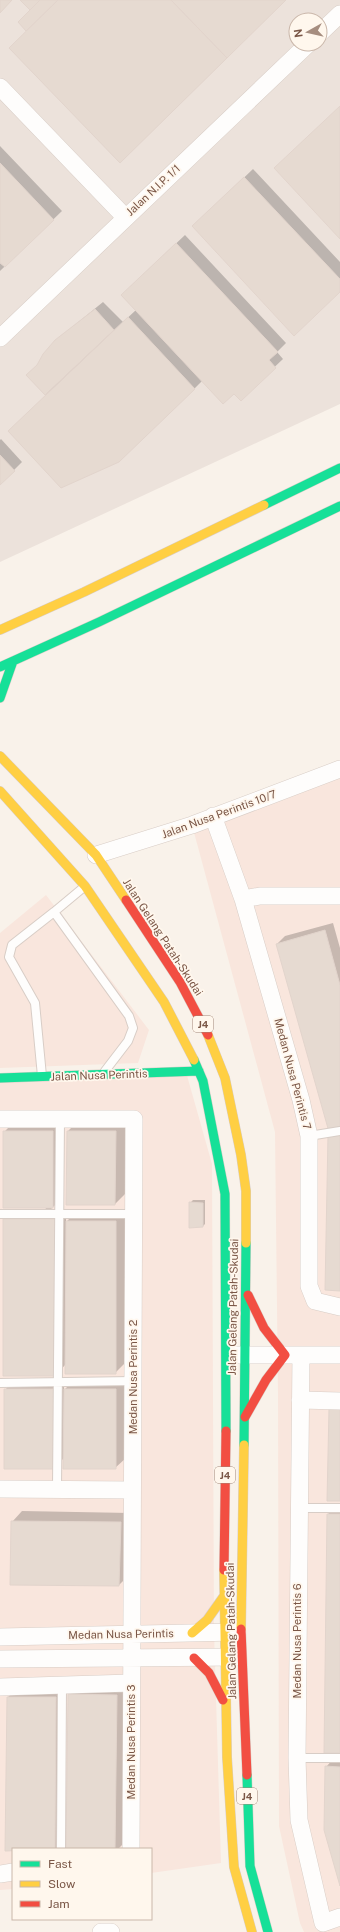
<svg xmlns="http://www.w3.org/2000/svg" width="340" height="1932" viewBox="0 0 340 1932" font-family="'Public Sans',sans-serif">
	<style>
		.commercial { fill: #f9e6dd }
		.industrial { fill: #ece2db; fill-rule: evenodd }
		.shadow { fill: #0003 }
		.building { fill: #e6dad1; stroke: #e2d4cc }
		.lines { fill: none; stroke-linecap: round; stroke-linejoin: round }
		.lane-casing { stroke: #d8cdc6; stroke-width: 10 }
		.street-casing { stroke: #d8cdc6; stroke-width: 18 }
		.fast-casing { stroke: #d8cdc6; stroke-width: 10 }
		.slow-casing { stroke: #d8cdc6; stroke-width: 10 }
		.jam-casing { stroke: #d8cdc6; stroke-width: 10 }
		.lane { stroke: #fefdfc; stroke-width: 8 }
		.street { stroke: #fefdfc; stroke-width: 17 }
		.fast { stroke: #16e098; stroke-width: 9 }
		.slow { stroke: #ffcf43; stroke-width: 9 }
		.jam { stroke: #f24e42; stroke-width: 9 }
		.labels { text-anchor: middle; stroke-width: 3.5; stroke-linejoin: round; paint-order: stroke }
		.shield { fill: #fff7ed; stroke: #a28678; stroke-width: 1 }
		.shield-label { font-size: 10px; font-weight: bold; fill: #7a5646 }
		.street-label { font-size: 11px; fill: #7a5646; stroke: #fff7ed }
	</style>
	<rect width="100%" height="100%" fill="#f9f2ea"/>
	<path class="commercial" d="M340,769v1163h-36l-4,-9 -21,-97 -1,-432 -3,-262 -83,-307z
		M46,895l103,135 -11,33 -138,5v-135z
		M186,1072l26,92 2,468 7,231 -70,10v-24h-138v40l-13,1v-812z"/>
	<path class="industrial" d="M0,0h340v404l-340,158zM296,20h24v24h-24z"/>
	<path class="shadow" d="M0,146l62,65 -62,60z
		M253,169l87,93v29l-138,-73z
		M185,235l101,108 -9,9 6,7 -42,40 -7,-7 -31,-12 -9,9 -148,6 -19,-20 12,-11 16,-23 48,-39 20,20 13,-12 -6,-23z
		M1,439l21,23 -22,22v-44z
		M333,923l7,25v342l-4,-161 -59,-185 8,-8z
		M15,1121l48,1v75l-12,12h15v13l11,-11h49l-1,152 -10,10 -49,-9 -10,11 -52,-155 10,-11h32l-42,-77z
		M78,1121h48l-1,73 -10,10h-48l1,-73z
		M193,1200h12v24l-2,2 -13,-23z
		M15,1379h49v11l11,-11h51v79l-11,10 -50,-11 -11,11 -49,-78z
		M338,1504h2v248l-12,-238z
		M22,1511l109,2 -2,62 -10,10 -107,-63z
		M80,1685h47l-2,157 -7,7h-51l2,-154z
		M18,1687h48l-1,153 -10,9 -49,1 2,-153z
		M336,1756h4v126l-14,-115z"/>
	<path class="building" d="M0,0h12l-12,13z
		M20,0h20l-10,10z
		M40,0h18l-32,31 -8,-9z
		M58,0h113l56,58 -107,105 -111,-115z
		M171,0h115l-59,58z
		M340,106v133l-66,-71z
		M0,163l54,57 -49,47 -5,-4z
		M244,177l96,102v13l-46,44 -102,-110z
		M176,243l102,109 -9,8 7,8 -35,33 -7,-7 -11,10 -102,-109z
		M95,309l19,21 -69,65 -19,-20 11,-10 6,-11 12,-14z
		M128,317l67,72 -76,73 -58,26 -53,-57z
		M0,455l15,16 -15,14z
		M325,930l15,55v143l-11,4 -53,-188z
		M3,1131h50v77h-50z
		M67,1131h49l-1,74h-49z
		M328,1135h12v156l-15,-1z
		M189,1202l14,1v24l-14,1z
		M3,1219h53v157h-53z
		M66,1221h50v153h-51z
		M4,1389h50l1,80h-51z
		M64,1389h52v80h-53z
		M329,1409h11v92h-13z
		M327,1514h13v239h-16z
		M11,1521l110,1 -2,64 -109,-1z
		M68,1694l49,1 -2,154h-49z
		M7,1697h49l-1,152 -50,2z
		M325,1766l15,1v119l-16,-56z"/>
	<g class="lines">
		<defs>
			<path id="lane" d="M54,912l30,-25
				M42,1076l-7,-73 -26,-46 3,-12 42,-33 75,104 4,12 -5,13 -23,30
				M309,1136l31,-5
				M0,1214h133
				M0,1383l133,-2
				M57,1489l3,-370
				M300,1508h40
				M297,1758h43
				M61,1849l1,-164"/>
			<path id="street" d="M320,33l20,-19
				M0,87l125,130
				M0,338l308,-294
				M213,816l30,83 58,201 8,36v150l6,15 25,6
				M96,855l96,-30 148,-56
				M243,899l17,-3h80
				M0,1119h134l-3,730
				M233,1355h107
				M301,1355l-4,403 2,62 24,103 17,-6
				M300,1400l40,1
				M0,1489l132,1
				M0,1637l237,-5
				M0,1659l236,-2
				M0,1687l131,-4
				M0,1874l13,-2
				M101,1932h10"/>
			<path id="fast" d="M264,505l76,-37
				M0,667l99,-45 241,-116
				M0,698l13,-37
				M194,1060l9,21 22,113 1,237
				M0,1078l199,-7
				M244,1445l2,-202
				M247,1775l3,91 18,66"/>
			<path id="slow" d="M0,630l84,-38 180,-87
				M0,756l96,99 30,45
				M0,791l85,95 79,116 30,58
				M208,1035l17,43 16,77 5,36v52
				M224,1570l3,187 7,110 18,65
				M241,1629l3,-184
				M192,1633l15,-13 17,-24"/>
			<path id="jam" d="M126,900l54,82 28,53
				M245,1417l21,-37 19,-25 -21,-27 -16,-33
				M224,1570l2,-139
				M241,1629l6,146
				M194,1658l15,15 14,27"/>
		</defs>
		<use href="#lane" class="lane-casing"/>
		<use href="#street" class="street-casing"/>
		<use href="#fast" class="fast-casing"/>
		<use href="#slow" class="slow-casing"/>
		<use href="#jam" class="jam-casing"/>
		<use href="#lane" class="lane"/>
		<use href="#street" class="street"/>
		<use href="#fast" class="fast"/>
		<use href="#slow" class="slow"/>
		<use href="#jam" class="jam"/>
	</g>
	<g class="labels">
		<g class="shield">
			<rect x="193" y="1016" width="20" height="16" rx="3"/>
			<rect x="215" y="1467" width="20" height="16" rx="3"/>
			<rect x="237" y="1788" width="20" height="16" rx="3"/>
		</g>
		<g class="shield-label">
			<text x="203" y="1028">J4</text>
			<text x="225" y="1479">J4</text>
			<text x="247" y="1800">J4</text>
		</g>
		<g class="street-label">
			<text transform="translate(153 190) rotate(-43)" y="4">Jalan N.I.P. 1/1</text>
			<text transform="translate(219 814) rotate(-20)" y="4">Jalan Nusa Perintis 10/7</text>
			<text transform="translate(163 937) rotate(57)" y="4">Jalan Gelang Patah-Skudai</text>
			<text transform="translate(293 1074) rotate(75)" y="4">Medan Nusa Perintis 7</text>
			<text transform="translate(99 1075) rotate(-2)" y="4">Jalan Nusa Perintis</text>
			<text transform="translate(233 1307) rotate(-89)" y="4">Jalan Gelang Patah-Skudai</text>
			<text transform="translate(133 1377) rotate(-90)" y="4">Medan Nusa Perintis 2</text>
			<text transform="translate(231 1631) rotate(-91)" y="4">Jalan Gelang Patah-Skudai</text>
			<text transform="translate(121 1634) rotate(-1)" y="4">Medan Nusa Perintis</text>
			<text transform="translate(297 1641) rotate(-90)" y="4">Medan Nusa Perintis 6</text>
			<text transform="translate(131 1742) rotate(-90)" y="4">Medan Nusa Perintis 3</text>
		</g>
	</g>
	<rect x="12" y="1848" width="140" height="72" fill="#fff7ed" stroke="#cab7aa"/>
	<rect x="20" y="1861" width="20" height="6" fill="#16e098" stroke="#cab7aa"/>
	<text x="48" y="1868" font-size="12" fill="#7a5646">Fast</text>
	<rect x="20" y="1881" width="20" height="6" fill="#ffcf43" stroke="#cab7aa"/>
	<text x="48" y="1888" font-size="12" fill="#7a5646">Slow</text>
	<rect x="20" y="1901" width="20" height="6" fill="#f24e42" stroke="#cab7aa"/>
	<text x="48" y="1908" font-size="12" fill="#7a5646">Jam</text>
	<g transform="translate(308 32) rotate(262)"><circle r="19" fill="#fff7ed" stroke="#cab7aa"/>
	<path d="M0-3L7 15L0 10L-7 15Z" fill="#a68d7f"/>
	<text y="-6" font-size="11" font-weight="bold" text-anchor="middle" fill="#7a5646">N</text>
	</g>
</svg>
